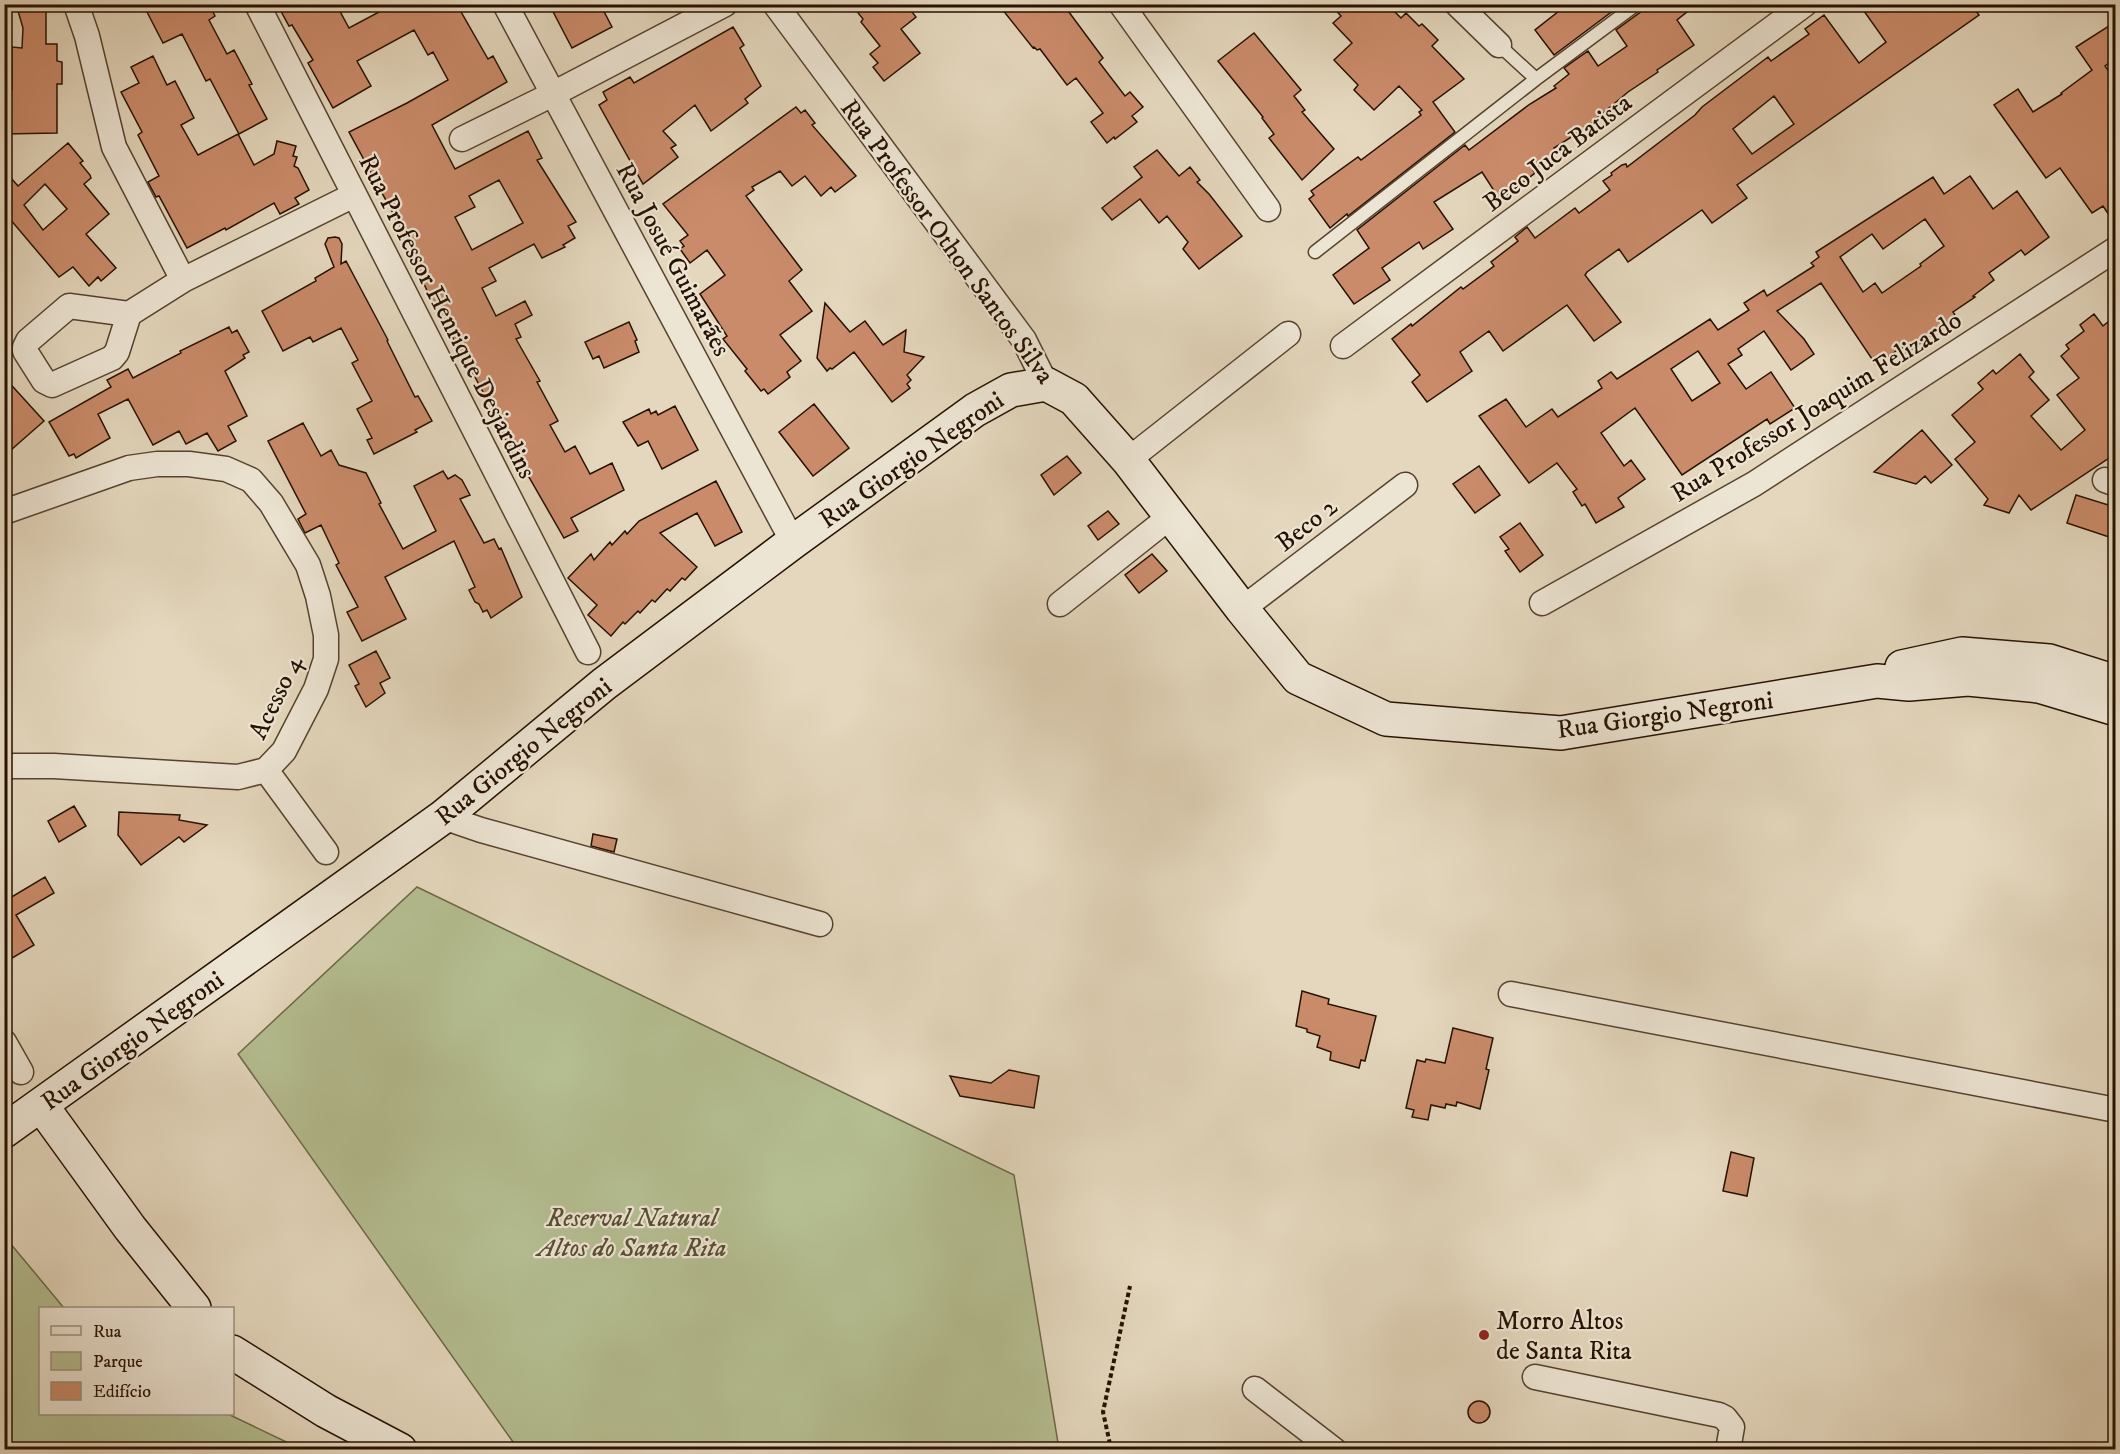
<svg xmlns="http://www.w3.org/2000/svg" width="2120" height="1454" viewBox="0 0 2120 1454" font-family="'IM FELL DW Pica',serif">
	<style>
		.green { fill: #b4be91; stroke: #6d6848; stroke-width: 1.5 }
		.building { fill: #ca8b6a; stroke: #261100; stroke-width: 1.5; fill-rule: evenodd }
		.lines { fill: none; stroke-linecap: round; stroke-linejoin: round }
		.street-tunnel { stroke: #c8b9a1; stroke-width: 24; stroke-dasharray: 24 12; stroke-linecap: butt }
		.lane-casing { stroke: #56422f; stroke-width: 15 }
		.street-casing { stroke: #56422f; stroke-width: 27 }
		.secondary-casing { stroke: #261100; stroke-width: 36 }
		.path { stroke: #261100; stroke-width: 4; stroke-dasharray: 4.5 3; stroke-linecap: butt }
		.lane { stroke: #ede5d4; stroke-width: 12 }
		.street { stroke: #ede5d4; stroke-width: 24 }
		.secondary { stroke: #ede5d4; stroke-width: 33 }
		.poi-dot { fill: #8f2418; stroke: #ede5d4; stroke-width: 2 }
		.labels { text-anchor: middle; stroke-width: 4.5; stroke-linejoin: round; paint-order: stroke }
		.street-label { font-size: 26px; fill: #261100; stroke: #ede5d4 }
		.park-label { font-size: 26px; font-style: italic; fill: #584e33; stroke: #ede5d4 }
		.poi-label { font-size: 26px; fill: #261100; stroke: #ede5d4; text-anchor: start }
	</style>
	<rect width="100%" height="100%" fill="#e4d7bd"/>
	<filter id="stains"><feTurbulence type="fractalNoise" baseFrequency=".00333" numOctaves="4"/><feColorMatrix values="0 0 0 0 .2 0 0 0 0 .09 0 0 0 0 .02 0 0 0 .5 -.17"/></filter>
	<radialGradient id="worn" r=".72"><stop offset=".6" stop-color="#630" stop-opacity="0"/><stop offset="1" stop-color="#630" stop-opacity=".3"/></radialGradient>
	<path class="green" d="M417,887l597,288 45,274h-541l-280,-395z
		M5,1237l59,71h-24v106h188l73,35h-296z"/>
	<path class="building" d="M16,4h30v40h11v17l5,1v22h-5v49l-53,1v-38l8,-6v-43l10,1 1,-20z
		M156,4h53l6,12 -6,4 18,34 7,-4 18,34 -3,1 18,34 -28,15 -29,-55 -4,2 -24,-47 -19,9 -17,-33z
		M277,4h59l13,24 45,-24h66v6l28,49 5,-3 14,26 -75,43 23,44 73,-38 14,27 -5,2 39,62 -8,4 7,12 -12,7 2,2 -23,11 -8,-14 -45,24 7,13 -14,7 14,28 29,-15 7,14 -17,9 6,13 -5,2 24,42 -3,1 21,39 -8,4 15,27 10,-6 15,28 22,-11 12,27 -53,28 7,13 -14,7 -38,-66 -3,1 -23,-44 2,-1 -34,-64 -2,1 -14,-29 -3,2 -38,-82 4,-2 -66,-122 58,-29 41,-23 -15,-28 -5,3 -14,-25 -57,31 14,25 -38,22 -25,-45 5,-3 -21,-35 -3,1zM499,180l24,43 -51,27 -17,-33 20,-10 -6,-11z
		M549,4h51l12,23 -40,21z
		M851,4h55l10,13 -15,12 19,24 -36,28 -11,-14 5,-4 -8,-9 10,-8 -19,-24 2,-3z
		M998,4h65l40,54 -4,4 26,34 5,-4 13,15 -11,9 5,6 -22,17 -1,-2 -7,6 -16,-21 12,-9 -27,-35 -9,7 -27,-36 -3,1 -3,-3 -1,1z
		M1330,4h57l14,14 5,-5 13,13 3,-2 16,16 -6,6 32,33 -31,23 22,30 -107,84 -1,-2 -17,14 -21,-29 5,-4 -3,-4 47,-34 3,3 60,-45 -2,-3 3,-2 -23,-24 -25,24 -20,-20 4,-5 -24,-25 18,-17 -19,-20 8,-7z
		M1568,4h54l-68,51 -19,-25z
		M1645,4h52l-20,16 17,25 -37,25 1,2 -30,20 -44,37 -30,19 3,5 -24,17 2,3 -35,27 -18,-28 -48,30 19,27 -30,20 -4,-7 -37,26 8,12 -36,24 -21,-29 36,-27 -12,-18 108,-85 4,5 61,-46 26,-16 -2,-2 15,-12 -5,-6 24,-17 10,15 29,-20 -11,-16 26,-19z
		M1859,4h112l8,11 -242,170 10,13 -35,25 -10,-13 -74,52 -9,-13 -32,23 -2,3 36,47 -27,19 -27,-36 -64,46 -14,-20 -29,21 12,19 -45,31 -15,-20 8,-7 -28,-36 19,-15 1,2 49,-39 2,2 31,-23 -3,-4 27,-21 -3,-4 12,-10 8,11 40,-30 4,5 31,-23 -7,-9 9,-6 -1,-2 11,-8 4,-1 1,3 68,-52 7,-8 66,-50 3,4 38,-27 -4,-5 19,-14 35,48 27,-21zM1774,96l20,28 -42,30 -19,-25z
		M2115,22v37l-10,7 10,14v144l-12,-18 -11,7 -32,-45 -14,10 -52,-73 24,-16 15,23 29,-18 -1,-1 31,-23 -16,-23z
		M733,27l11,18 -4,3 21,38 -16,13 3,4 -37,28 -16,-26 -32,26 13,14 -5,3 7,9 -35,27 -44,-79 8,-5 -4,-8 27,-15 4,6z
		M1254,33l47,57 -7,6 11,14 -3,2 32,37 -32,31 -33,-42 5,-4 -12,-16 1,-1 -45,-56z
		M153,56l14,29 8,-4 19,37 -13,7 17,30 40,-21 16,31 20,-11 3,-13 19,5 -3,10 4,1 -3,9 4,2 11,22 -14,8 4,6 -19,10 -6,-11 -48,27 -1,-2 -38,20 -28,-52 -3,1 -8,-15 11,-6 -21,-41 4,-3 -21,-40 18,-9 -8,-16z
		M796,107l5,6 4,-3 10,13 -3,2 44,51 -21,16 -4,-5 -10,9 -16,-20 -13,10 -12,-15 -28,16 2,3 -8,6 56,74 -13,11 23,30 -32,24 21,26 -14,11 3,5 -22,17 -4,-5 -3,2 -16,-20 2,-2 -24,-30 4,-3 -27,-42 25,-19 -18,-25 -17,13 -10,-14 4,-3 -4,-5 8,-6 -25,-31z
		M68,143l15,18 -3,2 10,12 1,3 -7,6 25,30 -23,20 30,34 -15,13 -3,-4 -9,9 -16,-19 -14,10 -55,-65v-42l14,16zM45,184l22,25 -24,21 -19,-25z
		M1157,150l22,26 11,-9 10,13 -3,2 12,12 33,42 -43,33 -16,-20 5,-7 -21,-26 -8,7 -19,-24 -28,21 -10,-12 40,-31 -8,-10z
		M1970,176l23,33 24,-18 32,46 -24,18 -4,-5 -32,23 5,7 -21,16 2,1 -22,15 4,6 -51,35 -4,-6 -26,18 -55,-82 -44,28 27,28 10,15 -23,16 -27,-39 -26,18 4,6 -14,9 18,25 25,-17 24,36 -25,16 -3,-5 -85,56 -47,-67 -34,25 23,33 7,-6 14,19 -27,19 6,9 -28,16 -11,-19 -3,2 -9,-14 4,-3 -20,-26 -28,20 -50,-67 27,-17 20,28 26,-18 6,8 44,-29 -4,-7 13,-9 6,7 93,-60 8,11 31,-20 -5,-7 20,-13 3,6 47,-30 -3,-3 8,-6 -3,-5 117,-75 11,17zM1925,219l19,27 -24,18 1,2 -39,27 -7,-10 -12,9 -23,-35 32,-23 11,15zM1698,351l22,32 -28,18 -21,-32z
		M335,237l4,1 3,6 -1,20 5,-3 42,79 -1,1 28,56 3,-1 14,25 -17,9 2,2 -43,22 -7,-14 5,-2 -15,-29 15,-8 -20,-38 6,-3 -17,-32 -28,14 -3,-5 -27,14 -21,-40 54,-30 -1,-3 19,-11 -9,-23 3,-6z
		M825,303l25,29 15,-11 18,24 23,-15 -2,22 20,5 -17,18 4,5 -4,4 3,4 -18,14 -38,-50 -22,17 -2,-1 -3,3 -10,-13z
		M2094,314l9,12 12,-10v138l-84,56 -12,-15 -10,18 -25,-8 4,-6 -33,-40 20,-17 -23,-27 31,-26 -5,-6 15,-13 3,4 24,-20 14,18 -5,5 20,23 -18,16 30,34 24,-20 -28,-35 22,-17 -18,-22 8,-7 -3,-4 18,-14 -4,-6z
		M629,322l8,18 -2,1 4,11 -35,16 -5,-12 -6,3 -8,-17z
		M229,327l3,6 5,-3 12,22 -6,3 2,3 -20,13 22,45 -19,10 8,15 -18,10 -11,-18 -21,11 -7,-13 -26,14 -25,-46 -30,15 12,24 -34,20 -2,-4 -5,2 -20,-34 62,-35 -4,-7 21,-11 5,9 48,-25 -1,-2z
		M4,377l40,44 -40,35z
		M814,404l35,44 -36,28 -34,-44z
		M675,406l23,44 -36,19 -14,-28 -10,5 -15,-24 26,-13 2,5 5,-3 2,4z
		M303,423l18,33 10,-6 8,15 27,8 15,30 -2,1 24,45 33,-18 -22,-45 29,-15 5,8 7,-4 7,5 8,15 -10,4 24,44 10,-4 5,10 2,-1 21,49 -31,21 -4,-8 -4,2 -4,-8 -4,-2 -6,-12 6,-3 -21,-46 -69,36 21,42 -44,22 -15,-29 11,-5 -22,-42 3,-2 -18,-38 -16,8 -7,-14 8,-5 -38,-73z
		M1922,430l30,35 -21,18 -6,-7 -9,8 -42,-12z
		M1067,456l14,17 -27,22 -13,-20z
		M1479,466l21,29 -25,18 -22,-29z
		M716,481l26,51 -27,14 -18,-33 -37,20 37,34 -12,13 -3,-2 -12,13 -3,-2 -12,13 -3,-2 -12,13 -2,-2 -13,13 -2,-2 -12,14 -23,-21 9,-10 -29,-27 23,-24 3,6 16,-18 2,3 13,-14 2,3 12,-13z
		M2076,495l39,12v32l-48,-16z
		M1108,511l11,13 -21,16 -10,-14z
		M1520,523l23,32 -23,17 -15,-21 4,-2 -9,-12z
		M1152,554l15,17 -28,22 -14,-18z
		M376,651l14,27 -10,5 5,10 -19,14 -11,-21 4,-2 -10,-19z
		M74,806l12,20 -27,16 -11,-21z
		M119,812l61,3 -1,5 28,5 -23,17 -5,-5 -38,28 -23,-30z
		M593,834l24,5 -3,13 -23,-6z
		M45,877l9,16 -38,22 18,30 -30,18v-67l2,2h4z
		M1302,991l27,8 -1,5 48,12 -11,45 -4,-1 -2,8 -29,-8 1,-8 -14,-5 3,-11 -13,-4v-3l-11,-3z
		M1453,1028l40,10 -7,31 3,1 -9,39 -23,-7 -1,4 -10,-2 -1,4 -14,-3 -3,15 -16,-3 2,-7 -8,-2 11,-48 8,2 1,-3 19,4z
		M1009,1070l30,6 -5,32 -74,-12 -10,-20 41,7z
		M1731,1152l23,6 -7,38 -24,-5z
		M1468 1412a11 11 0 1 1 22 0a11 11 0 1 1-22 0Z"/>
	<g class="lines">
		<path class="street-tunnel" d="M1923,1450l1,-7"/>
		<defs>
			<path id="lane" d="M1499,45l37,34
				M1315,252l221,-173 101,-75"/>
			<path id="street" d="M76,4l11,32 27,111 69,133
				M257,4l331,648
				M505,4l288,538
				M775,4l249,336 22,44
				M1121,4l147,205
				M1457,4l42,41
				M462,139l91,-45 172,-90
				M129,314l-60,-8 -41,35 -3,6v4l19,30 8,4 60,-27 5,-6 12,-38 54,-34 171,-85
				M1343,346l462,-342
				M1128,460l160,-126
				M2105,480l11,4
				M4,512l125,-44 28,-4h32l37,5 25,11 20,23 37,62 10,31 8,39v24l-10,30 -32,62 -18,19 -28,7 -184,-11h-50
				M1542,603l212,-119 362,-235
				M1060,604l111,-88
				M1242,609l163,-124
				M266,770l60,82
				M443,817l38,13 339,94
				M1511,994l605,116
				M4,1042l17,30
				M1535,1377l184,38 6,3 7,9 -4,23
				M1255,1389l79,61"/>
			<path id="secondary" d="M1902,667l60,-13 87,7 67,21
				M41,1105l89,123 64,80
				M4,1131l439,-314 161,-133 189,-142 182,-132 36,-20 35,-6 28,15 54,61 114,149 56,69 88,41 175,14 316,-52 32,3 59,-5 71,7 77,23
				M232,1352l94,59 74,39"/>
		</defs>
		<use href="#lane" class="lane-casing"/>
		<use href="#street" class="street-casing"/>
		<use href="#secondary" class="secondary-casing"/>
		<path class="path" d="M1114,1450l-4,-6 -7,-32 27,-126"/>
		<use href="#lane" class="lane"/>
		<use href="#street" class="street"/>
		<use href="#secondary" class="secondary"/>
	</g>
	<circle class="poi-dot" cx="1484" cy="1335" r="6"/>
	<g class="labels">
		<g class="street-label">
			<text transform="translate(1557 152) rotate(-37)" y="9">Beco Juca Batista</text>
			<text transform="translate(948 241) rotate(54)" y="9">Rua Professor Othon Santos Silva</text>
			<text transform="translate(674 259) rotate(62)" y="9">Rua Josué Guimarães</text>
			<text transform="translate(448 316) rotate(63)" y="9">Rua Professor Henrique Desjardins</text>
			<text transform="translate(1816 406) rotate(-32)" y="9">Rua Professor Joaquim Felizardo</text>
			<text transform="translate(911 459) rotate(-35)" y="9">Rua Giorgio Negroni</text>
			<text transform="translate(1306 524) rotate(-38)" y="9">Beco 2</text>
			<text transform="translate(275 697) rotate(-64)" y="9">Acesso 4</text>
			<text transform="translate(1665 714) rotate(-8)" y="9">Rua Giorgio Negroni</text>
			<text transform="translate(523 751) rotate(-39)" y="9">Rua Giorgio Negroni</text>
			<text transform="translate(132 1040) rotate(-36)" y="9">Rua Giorgio Negroni</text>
		</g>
		<g class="park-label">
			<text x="632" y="1226">Reserval Natural<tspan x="632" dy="30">Altos do Santa Rita</tspan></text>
		</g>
		<g class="poi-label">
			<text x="1496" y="1329">Morro Altos<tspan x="1496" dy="30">de Santa Rita</tspan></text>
		</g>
	</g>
	<rect width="2120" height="1454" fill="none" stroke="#e4d7bd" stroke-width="24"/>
	<rect x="6" y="6" width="2108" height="1442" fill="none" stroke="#261100" stroke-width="3"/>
	<rect x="12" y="12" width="2096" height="1430" fill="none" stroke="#261100" stroke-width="1.5"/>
	<rect x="39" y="1307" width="195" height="108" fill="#ede5d4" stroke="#9d907f" stroke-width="1.5"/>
	<rect x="51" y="1326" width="30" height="9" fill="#ede5d4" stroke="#9d907f" stroke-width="1.5"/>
	<text x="93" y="1337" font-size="18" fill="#261100">Rua</text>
	<rect x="51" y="1352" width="30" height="18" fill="#b4be91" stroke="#9d907f" stroke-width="1.5"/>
	<text x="93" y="1367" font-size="18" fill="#261100">Parque</text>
	<rect x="51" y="1382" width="30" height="18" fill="#ca8b6a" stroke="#9d907f" stroke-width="1.5"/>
	<text x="93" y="1397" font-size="18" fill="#261100">Edifício</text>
	<rect width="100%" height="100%" filter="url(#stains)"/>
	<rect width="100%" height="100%" fill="url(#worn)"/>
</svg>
